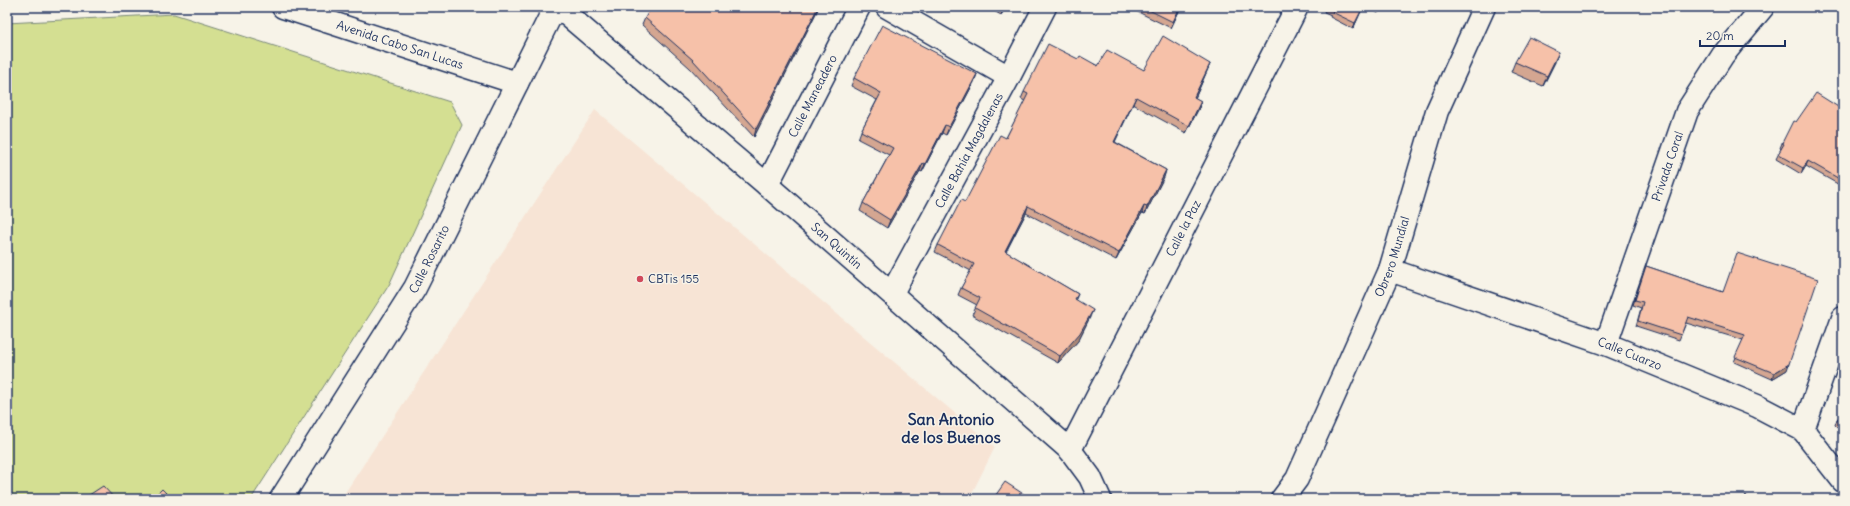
<svg xmlns="http://www.w3.org/2000/svg" width="1850" height="506" viewBox="0 0 1850 506" font-family="Delius,sans-serif">
	<style>
		.built { fill: #f7e4d5 }
		.green { fill: #d4df92; stroke: #788778 }
		.lines { fill: none; stroke-linecap: round; stroke-linejoin: round }
		.minor-casing { stroke: #1b2f5e; stroke-width: 25 }
		.tertiary-casing { stroke: #1b2f5e; stroke-width: 25 }
		.minor { stroke: #f7f3e8; stroke-width: 22 }
		.tertiary { stroke: #f7f3e8; stroke-width: 22 }
		.wall { fill: #d4a691; stroke: #1b2f5e }
		.shaded-wall { fill: #ac8776; stroke: #1b2f5e }
		.building { fill: #f6c1a9; stroke: #1b2f5e }
		.poi-dot { fill: #d1495b; stroke: #f7f3e8; stroke-width: 1.5 }
		.labels { text-anchor: middle; stroke-width: 3; stroke-linejoin: round; paint-order: stroke }
		.street-label { font-size: 12px; fill: #1b2f5e; stroke: #f7f3e8 }
		.poi-label { font-size: 12px; fill: #1b2f5e; stroke: #f7f3e8; text-anchor: start }
		.district-label { font-size: 16px; font-weight: bold; fill: #1b2f5e; stroke: #f7f3e8 }
	</style>
	<rect width="100%" height="100%" fill="#f7f3e8"/>
	<filter id="ink" filterUnits="userSpaceOnUse"><feTurbulence type="fractalNoise" baseFrequency=".025" numOctaves="2"/><feDisplacementMap in="SourceGraphic" scale="8" xChannelSelector="R" yChannelSelector="G"/><feConvolveMatrix kernelMatrix="1 2 1 2 8 2 1 2 1" color-interpolation-filters="sRGB"/></filter>
	<g filter="url(#ink)">
		<path class="built" d="M595,110l400,337 -26,52h-628z"/>
		<path class="green" d="M174,14l276,88 12,23 -73,160 -138,214h-244v-476z"/>
		<g class="lines">
			<defs>
				<g id="minor">
					<path d="M887,7l122,70"/>
					<path id="s1" d="M767,185l92,-178"/>
					<path id="s2" d="M1390,270l216,74 151,62 46,24 40,51"/>
					<path id="s3" d="M892,293l117,-216 36,-70"/>
					<path id="s4" d="M1606,344l81,-233 36,-56 40,-48"/>
					<path d="M1803,430l40,-112"/>
					<path id="s5" d="M1070,450l227,-443"/>
					<path id="s6" d="M1282,499l15,-20 93,-209 47,-159 47,-104"/>
				</g>
				<g id="tertiary">
					<path id="s7" d="M283,7l234,76"/>
					<path id="s8" d="M558,7l209,178 303,265 20,27 10,22"/>
					<path id="s9" d="M281,499l134,-211 140,-281"/>
				</g>
			</defs>
			<use href="#minor" class="minor-casing"/>
			<use href="#tertiary" class="tertiary-casing"/>
			<use href="#minor" class="minor"/>
			<use href="#tertiary" class="tertiary"/>
		</g>
		<path class="wall" d="M819,7l-65,130 -64,-69 -48,-43 3,-7z
			M987,7h19l-5,8z
			M1138,7h43l-10,21 -35,-17z
			M1326,7h37l-10,22 -23,-12 1,-2 -7,-3z
			M1367,7h15l-4,6z
			M1078,59l20,7 46,4 66,-6 -3,7 -12,27 6,3 -2,7 -13,25 -53,-29 -18,38 51,28 -2,7 -19,37 -3,-1 -26,47 -90,-47 -20,39 72,42 -2,5 14,18 -12,24 -20,22 -86,-48 5,-10 -19,-10 3,-7 10,-17 -36,-19 3,-7 68,-107 19,-37 -4,-2 3,-7z
			M1515,62h40l-12,24 -32,-14z
			M977,74l-3,8 -28,53 -4,-2 -20,39 -2,-1 -33,57 -27,-17 3,-8 26,-48 -31,-16 3,-8 16,-31 -26,-14 3,-8z
			M1843,110v77l-37,-21 -5,8 -25,-15 5,-10 -1,-1 2,-5 14,-21z
			M1646,266l77,26 64,78 -15,9 -38,-17 9,-22 -57,-17 -7,17 -43,-14 5,-18 -8,-3z
			M1843,414v19l-8,-8 2,-6z"/>
		<path class="shaded-wall" d="M818,7h1l-65,130 2,-8z
			M1004,7h2l-5,8z
			M1180,7h1l-10,21 2,-6z
			M1363,7l-10,22 2,-6z
			M1559,52l-4,10 -12,24 4,-10z
			M1210,64l-3,7 -15,34 2,-8z
			M977,74l-3,8 -28,53 3,-8z
			M1136,97l-3,7 -22,45 3,-7z
			M1201,101l-2,7 -13,25 3,-7z
			M945,125l-3,8 -20,39 3,-8z
			M1808,161l-2,5 -5,8 2,-6z
			M923,163l-3,8 -33,57 3,-8z
			M1166,170l-2,7 -19,37 2,-7z
			M1028,206l-2,7 -24,45 3,-7z
			M1144,206l-2,7 -26,47 3,-7z
			M1093,310l-3,7 -12,24 -20,22 2,-7z
			M1789,364l-2,6 -15,9 2,-6z"/>
		<path class="building" d="M651,7h167l-62,122 -63,-69 -48,-42z
			M1143,7h37l-7,15z
			M1327,7h36l-8,16 -23,-11 2,-2z
			M882,25l95,49 -28,53 -4,-2 -20,39 -2,-1 -33,57 -27,-17 30,-55 -32,-17 20,-38 -27,-15z
			M1163,36l47,28 -16,33 7,4 -12,25 -53,-29 -22,45 52,28 -19,37 -3,-1 -25,47 -91,-47 -23,45 73,43 -3,5 18,11 -13,23 -20,23 -85,-48 5,-10 -19,-10 13,-24 -36,-19 23,-45 4,2 35,-67 6,3 22,-44 -4,-2 24,-48 30,15 2,-3 18,10 9,-16 37,20z
			M1529,37l30,15 -12,24 -32,-14z
			M1816,93l27,17v71l-35,-20 -5,7 -25,-14 6,-10 -2,-1 11,-22 3,1z
			M1737,253l81,26 -29,85 -15,9 -39,-16 10,-22 -57,-18 -7,18 -43,-14 5,-19 -8,-2 11,-34 77,26z
			M1843,414v12l-6,-7z
			M1005,482l26,17h-38z
			M103,486l12,13h-32z
			M162,489l9,9 14,-2 -2,3h-31z
			M1746,495l3,4h-7z"/>
	</g>
	<circle class="poi-dot" cx="640" cy="279" r="4"/>
	<g class="labels">
		<g class="street-label">
			<text dy="4" stroke="none"><textPath href="#s7" startOffset="123">Avenida Cabo San Lucas</textPath></text>
			<text dy="4" stroke="none"><textPath href="#s1" startOffset="100">Calle Maneadero</textPath></text>
			<text dy="4" stroke="none"><textPath href="#s3" startOffset="162">Calle Bahía Magdalenas</textPath></text>
			<text dy="4" stroke="none"><textPath href="#s4" startOffset="188">Privada Coral</textPath></text>
			<text dy="4" stroke="none"><textPath href="#s5" startOffset="249">Calle la Paz</textPath></text>
			<text dy="4" stroke="none"><textPath href="#s8" startOffset="367">San Quintín</textPath></text>
			<text dy="4" stroke="none"><textPath href="#s6" startOffset="267">Obrero Mundial</textPath></text>
			<text dy="4" stroke="none"><textPath href="#s9" startOffset="282">Calle Rosarito</textPath></text>
			<text dy="4" stroke="none"><textPath href="#s2" startOffset="254">Calle Cuarzo</textPath></text>
		</g>
		<g class="poi-label">
			<text x="648" y="283">CBTis 155</text>
		</g>
		<g class="district-label">
			<text x="951" y="425">San Antonio<tspan x="951" dy="18">de los Buenos</tspan></text>
		</g>
	</g>
	<rect width="1850" height="506" fill="none" stroke="#f7f3e8" stroke-width="24"/>
	<rect x="12" y="12" width="1826" height="482" fill="none" stroke="#1b2f5e" stroke-width="1.5" filter="url(#ink)"/>
	<path d="M1700 40v6h85v-6" fill="none" stroke="#1b2f5e" stroke-width="2"/>
	<text x="1706" y="40" font-size="12" fill="#1b2f5e" stroke="#f7f3e8" stroke-width="3" paint-order="stroke">20 m</text>
</svg>
